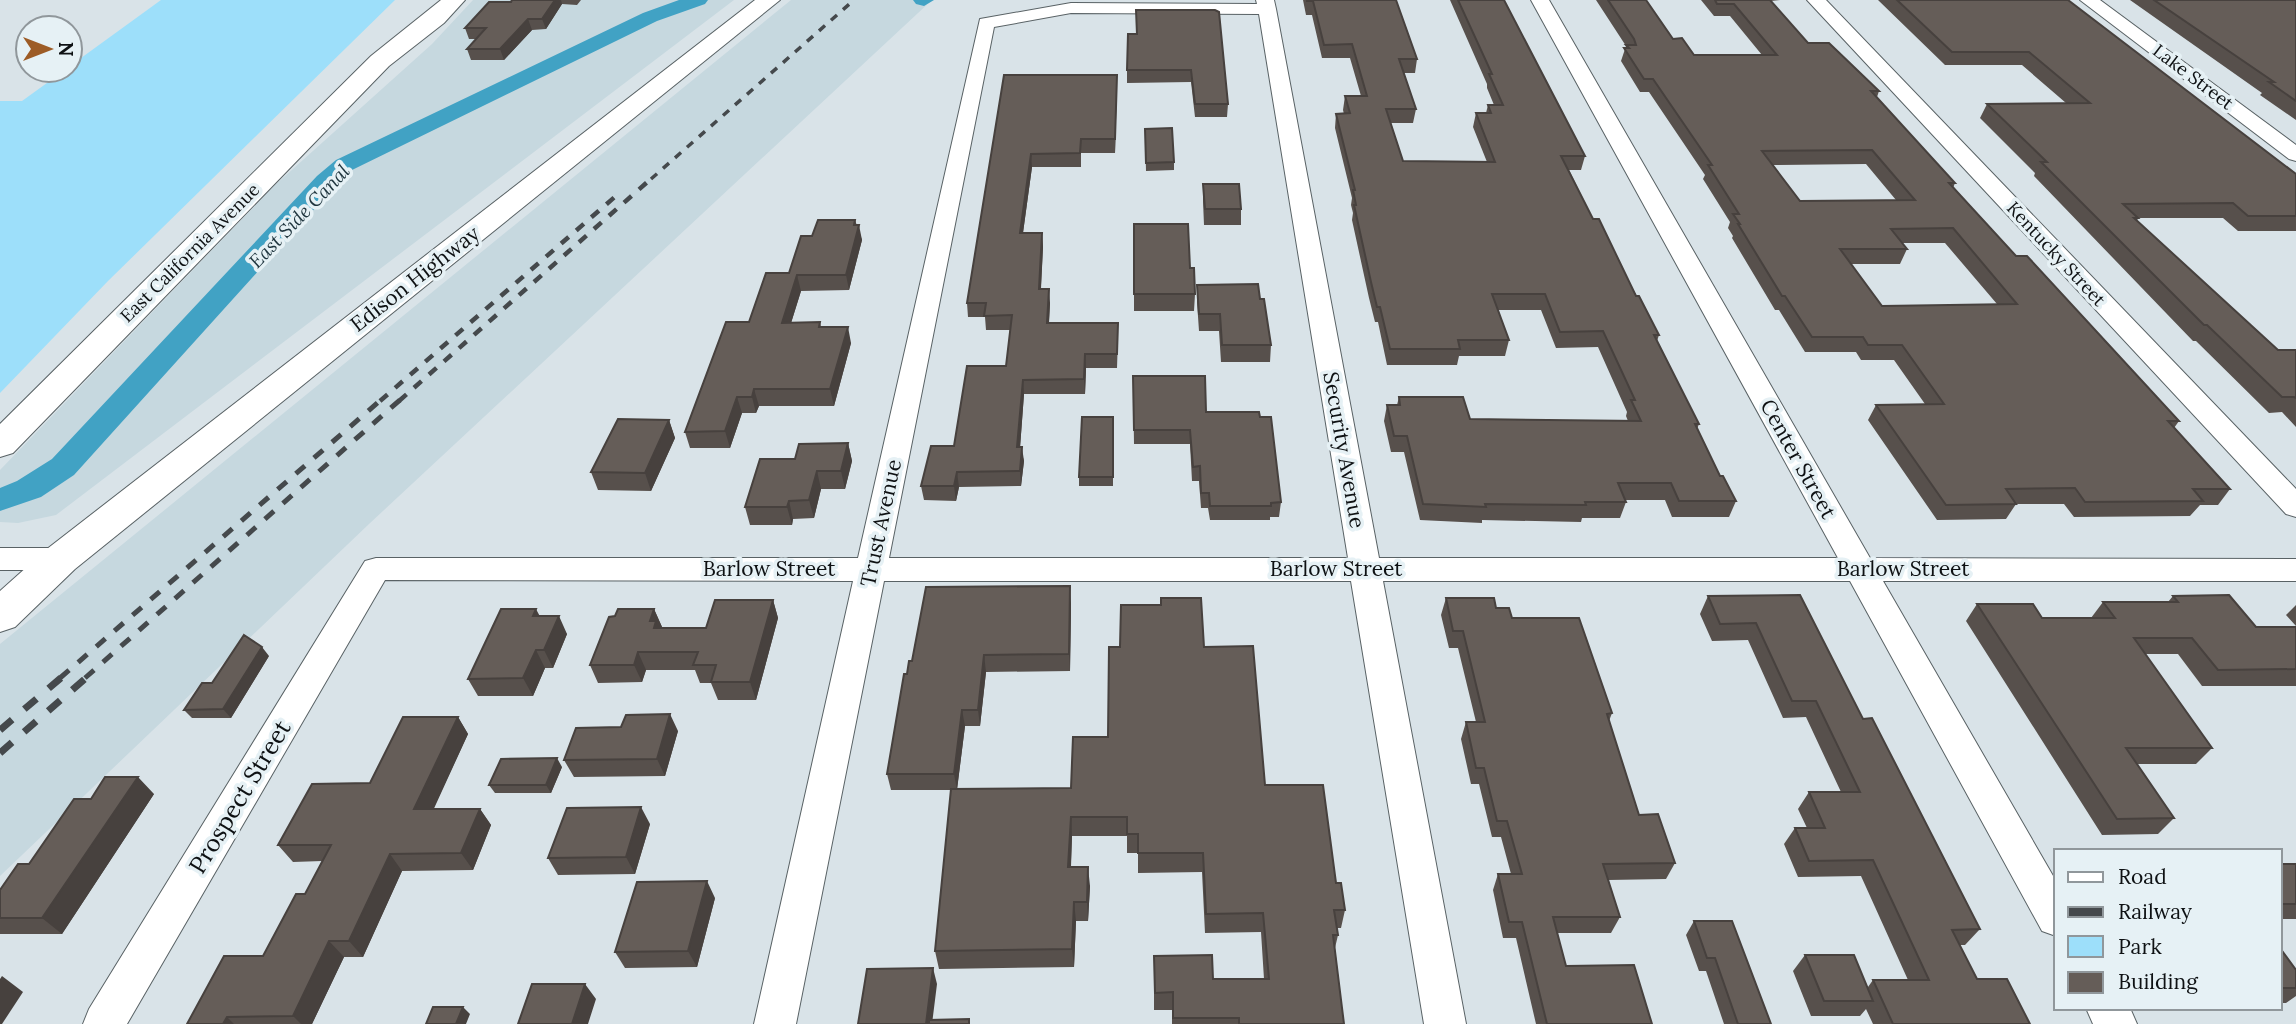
<svg xmlns="http://www.w3.org/2000/svg" width="2296" height="1024" viewBox="0 0 2296 1024" font-family="Lora,serif">
	<style>
		.built { fill: #c6d8df }
		.green { fill: #9ddffa }
		.lines { fill: none; stroke-linecap: round; stroke-linejoin: round }
		.canal { fill: #41a2c4; fill-rule: evenodd }
		.minor-casing { stroke: #596265; stroke-width: 2 }
		.secondary-casing { stroke: #596265; stroke-width: 2 }
		.primary-casing { stroke: #596265; stroke-width: 2 }
		.minor { fill: #fff; fill-rule: evenodd }
		.secondary { fill: #fff; fill-rule: evenodd }
		.primary { fill: #fff; fill-rule: evenodd }
		.rail-far3 { stroke: #45494c; stroke-width: 3.5; stroke-dasharray: 8 8; stroke-linecap: butt }
		.rail-far2 { stroke: #45494c; stroke-width: 4.5; stroke-dasharray: 10 10; stroke-linecap: butt }
		.rail-far1 { stroke: #45494c; stroke-width: 5; stroke-dasharray: 12 12; stroke-linecap: butt }
		.rail { stroke: #45494c; stroke-width: 7; stroke-dasharray: 16 16; stroke-linecap: butt }
		.wall { fill: #57504c; fill-rule: evenodd }
		.shaded-wall { fill: #47413e }
		.building { fill: #655d58; stroke: #47413e; stroke-width: 2; fill-rule: evenodd }
		.labels { text-anchor: middle; stroke-width: 7; stroke-linejoin: round; paint-order: stroke }
		.far-street-label { font-size: 18px; fill: #0e1113; stroke: #e6f1f5 }
		.far-water-label { font-size: 19px; font-style: italic; fill: #1f353e; stroke: #e6f1f5 }
		.street-label { font-size: 21px; fill: #0e1113; stroke: #e6f1f5 }
		.near-street-label { font-size: 24px; fill: #0e1113; stroke: #e6f1f5 }
	</style>
	<rect width="100%" height="100%" fill="#d9e3e8"/>
	<path class="built" d="M473,0h261l-678,515 -38,8 -18,-1v-52l274,-284 158,-142z
		M791,0h141l-563,524 -369,352v-232z"/>
	<path class="green" d="M161,0h234l-287,281 -108,112v-292h22l43,-31h5v-4z"/>
	<g class="lines">
		<path class="canal" d="M679,0h29l-3,4 -48,17 -305,149 -17,16 -261,289 -33,22 -41,14v-23l17,-7 35,-22 265,-283 19,-16 307,-147z
			M913,0h21l-10,6 -8,-2z"/>
		<defs>
			<path id="minor" d="M1256,0h18l2,9 103,549h459l-307,-558h18l321,558 426,1v22h-413l173,300v55l-14,-5 -192,-350h-467l83,443h-42l-73,-443h-467l-88,443h-42l99,-443 -468,-1 -258,444h-44l6,-15 276,-448 11,-3h482l122,-539 91,-16 186,1zM1071,13l188,1 89,544h-459l105,-531z
				M1807,0h19l470,489v28l-10,-3z
				M2080,0h20l196,145v16l-7,-2z
				M0,548h61l11,3 4,8 -4,8 -11,3h-61z
				M2086,1008h44l7,16h-44z"/>
			<path id="secondary" d="M755,0h25l-705,569 -60,58 -15,5v-41l47,-42z"/>
			<path id="primary" d="M441,0h24l-21,23 -55,43 -376,387 -13,4v-33l371,-368z"/>
		</defs>
		<use href="#minor" class="minor-casing"/>
		<use href="#secondary" class="secondary-casing"/>
		<use href="#primary" class="primary-casing"/>
		<use href="#minor" class="minor"/>
		<use href="#secondary" class="secondary"/>
		<use href="#primary" class="primary"/>
		<path class="rail-far3" d="M651,179l203,-179"/>
		<path class="rail-far2" d="M380,401l237,-206
			M399,401l254,-224"/>
		<path class="rail-far1" d="M60,678l322,-279
			M85,678l316,-279"/>
		<path class="rail" d="M0,730l62,-53
			M0,753l87,-76"/>
	</g>
	<path class="wall" d="M512,0h69l-4,5 -15,-1 -16,25 -14,1 -28,30h-33l-4,-11 9,-10h-7l-4,-11z
		M1303,0h93l21,59 -2,14h-11l12,36 -3,14h-22l12,38 84,1 -14,-35 3,-14h10l2,-8h6l-7,-17v-4l-37,-84h54l81,156 -4,14h-12l24,49 66,116 -2,6 42,83 -2,5 23,47 16,25 -7,16h-57l-7,-17h-40l1,2 -6,16h-38l-1,4 -99,-2v3l-62,-3 -16,-68h-13l-7,-31 3,-16h10l2,-8 71,22 158,2 -2,-5 1,-4 -29,-65 -42,1 -15,-38h-43l11,30 -4,16h-46l-2,9h-70l-9,-43h-3l-6,-24 -17,-78 1,-7 -2,-8 1,-7 -17,-70 1,-14h8l-1,-4 2,-14h16l-11,-38h-28l-10,-43h-6z
		M1596,0h50l27,39 21,16h68l-32,-39h-16l-13,-16h79l-9,1 37,42 71,48 -2,6 78,86 -2,5 63,68 163,165 -5,7 56,61 -12,16h-18l-10,11 -116,1 -10,-13h-48l-10,15 -69,1 -69,-100 8,-15 49,-1 -31,-44h-33l-5,-8h-51l-26,-42h-4l-43,-72 1,-2 -5,-8 2,-6 -27,-43 2,-4 -56,-83h-9l-19,-31 5,-15zM1866,164l30,36 -96,1 -27,-36zM1902,243h43l52,61 -115,2 -32,-42h50l7,-15z
		M1878,0h190l228,174v57h-58l-15,-13h-85l-1,3 141,129h18v77l-14,-15 -13,1 -73,-72h-3l-159,-165 1,-3 -55,-55 7,-14 79,-1 -44,-38h-77z
		M2130,0h166v120l-36,-25 2,-2z
		M1136,10l92,94 -1,13h-32l-4,-35 -64,1v-13l10,-36z
		M1004,75h113l-2,78h-34v14h-49l-9,66h19l1,14 -2,42 9,14 -1,20 69,14 -1,31h-31l-1,26h-61l-4,53 4,14 -3,25 -62,1 -3,14 -32,-1 -3,-14 33,-40 52,-80 4,-36h-24l-1,-13h-17l-1,-14z
		M1145,129l29,33v8l-28,1z
		M1203,184l38,25v16h-37l-1,-24z
		M855,220l7,20 -13,50 -48,1 -10,32 29,-1 1,5 30,16 -17,63h-75l-3,7h-14l-12,35h-40l-5,-16 64,-110 40,-49 23,-37z
		M1134,224l56,44 5,26 -1,17h-60z
		M1197,285l63,14 11,46 -1,17h-49l-2,-31h-20l-2,-29z
		M1133,376l73,36 54,5 21,85 -2,15h-9v3h-60l-2,-12h-7l-2,-27h-7l-2,-37h-56z
		M1113,417v69h-34v-9z
		M669,420l6,18 -24,53 -53,-1 -7,-18z
		M848,443l4,18 -7,28h-24l-7,29 -21,1 -1,6h-42l-5,-18z
		M1800,595l63,124 117,210 -15,16h-6l18,34 53,45h-157l-7,-15 -6,7h-49l-18,-45 12,-16 63,32 5,-7h35l-47,-104 -63,1 -14,-33 11,-16h12l-9,-19 11,-17h32l-35,-75 -23,1 -35,-78 -36,1 -12,-27 8,-18z
		M2173,596l83,31h40v59h-94l-24,-32h-33l67,94 -16,16h-59l37,54 -16,16 -56,1 -136,-214 11,-17 65,14h49l12,-16h65z
		M1446,598l50,10 16,10 100,95 -3,8 30,94 36,48 -9,16 -58,1 12,37 -9,16h-54l9,33 86,58h-116l-20,-86h-13l-10,-48 5,-16h13l-10,-37h-9l-13,-53h-8l-10,-45 5,-17h10l-18,-74h-9l-8,-33z
		M773,600l5,18 -22,82h-38l-7,-17h-11l-5,-13h-49l-4,12 -44,1 -8,-18 25,-49 39,-7 8,18 -1,1h45z
		M1071,603l-1,68 -84,1 -6,54h-15l-8,63 114,-1 37,-51 96,-90 61,138 71,98 9,27 -4,18h-4l1,7 -3,13 9,76h-172v-14h-18v-54l59,23h51l-3,-47 -56,1 -3,-61 -64,1v-20h-11v-17h-55l-1,31 19,19 -2,35h-12l-2,46 -135,2 -4,-18 16,-161h-60l-4,-16 20,-100 5,-13z
		M2296,605v21l-10,-11z
		M540,616l27,18 -14,34h-8l-12,28h-55l-10,-17z
		M269,656l-38,62h-39l-8,-8 28,-27z
		M458,717l10,17 -35,75h47l11,16 -18,45 -71,1 -39,86h-19l-32,67h-125l76,-68 42,-62 17,-33 -29,1 -15,-17 92,-62z
		M678,731l-13,45 -91,1 -10,-17z
		M562,767l-11,26h-56l-6,-8z
		M154,794l-92,140h-62v-44l29,-26 62,-65z
		M650,824l-15,50 -77,1 -10,-17z
		M2280,864h16v55h-16z
		M715,898l-18,69 -72,1 -10,-16z
		M1694,921l77,103h-47l-18,-53h-7l-13,-36z
		M2280,948l16,22v26l-10,7h-6z"/>
	<path class="shaded-wall" d="M555,0h6l1,4 -16,25 -4,-10z
		M528,19l4,11 -28,30 -4,-11z
		M1117,75v13l-2,65v-14z
		M1031,154l1,13 -11,80 -1,-14z
		M855,220l2,12 2,-7 3,15 -13,50 -3,-15z
		M1042,233l1,14 -3,57 -1,-15z
		M797,275l4,16 -15,48 -4,-16z
		M1049,289l1,14 -2,35 -1,-15z
		M848,327l3,16 -17,63 -4,-17z
		M1085,354l1,14 -1,26 -1,-15z
		M1023,380l1,14 -5,68 -2,-15z
		M754,389l5,17 -3,7 -4,-16z
		M737,397l5,16 -12,35 -5,-17z
		M669,420l6,18 -24,53 -6,-18z
		M848,443l4,18 -7,28 -4,-18z
		M1022,447l2,14 -3,25 -1,-15z
		M817,471l4,18 -7,29 -5,-18z
		M957,472l2,15 -3,14 -2,-15z
		M789,501l4,18 -1,6 -5,-18z
		M1070,586l1,17 -1,68 -1,-17z
		M773,600l5,18 -22,82 -6,-18z
		M536,609l9,17 -12,-10z
		M654,609l8,18 -2,3 1,16 -11,-25z
		M559,616l8,18 -14,34 -9,-18z
		M262,647l7,9 -38,62 -8,-9z
		M536,650l9,18 -12,28 -10,-18z
		M638,652l8,18 -4,12 -8,-17z
		M984,655l2,17 -6,54 -2,-16z
		M962,710l3,16 -8,64 -3,-16z
		M670,714l8,17 -13,45 -8,-17z
		M458,717l10,17 -42,92 -12,-17z
		M557,758l5,9 -11,26 -5,-8z
		M138,777l16,17 -92,140 -20,-16z
		M641,807l9,17 -15,50 -9,-17z
		M480,809l11,16 -18,45 -12,-17z
		M1071,817l1,19 -2,50 -2,-19z
		M390,854l12,17 -39,86 -14,-16z
		M1088,867l2,19 -2,35 -1,-19z
		M707,881l8,17 -18,69 -9,-16z
		M1074,902l2,19 -2,46 -2,-18z
		M329,941l15,16 -32,67h-11l-8,-8z
		M933,968l4,16 -5,40h-6z
		M2,976l21,16 -21,32h-2v-45z
		M585,984l11,15 -8,25h-16z
		M463,1007l7,7 -4,10h-10z
		M227,1017l7,7h-11z"/>
	<path class="building" d="M512,0h43l-13,19h-14l-28,30h-33l19,-21h-21l24,-26h22z
		M1307,0h89l21,59h-18l17,50h-30l17,52 92,1 -19,-49h15l-3,-8h15l-14,-31h3l-34,-74h46l81,156h-24l32,63h6l37,77h3l20,39h-5l45,89h-4l25,52h3l13,25h-57l-8,-18h-53l8,19h-41l1,3 -101,-1 1,3 -63,-3 -16,-68h-13l-7,-31h13l-1,-8h64l7,22 171,2 -10,-21h4l-32,-69 -43,1 -15,-38h-53l17,46h-51l2,9h-70l-10,-42h-3l-6,-25 -17,-77h2l-3,-15h2l-19,-76 14,-1 -5,-17h22l-15,-52 -28,1 -11,-44h-6z
		M1608,0h38l27,39 9,-1 12,17h83l-43,-51h-17l-2,-4h55l38,43h21l50,48h-8l84,92h-6l67,73h11l152,165h-11l62,68h-37l10,12 -118,1 -10,-14 -69,1 10,15 -70,1 -70,-100 68,-1 -42,-59h-34l-5,-8h-51l-27,-41h-3l-44,-72h2l-7,-10h6l-31,-49h4l-59,-86h-9l-20,-31h5l-3,-3h10l-2,-6zM1872,150l43,50 -115,1 -38,-50zM1953,228l64,76 -135,2 -42,-57h67l-16,-20z
		M1897,0h171l228,174v42h-48l-15,-13 -110,1 15,14h-4l144,132h18v48l-2,-1h-12l-75,-72h-3l-163,-163h6l-60,-58 103,-1 -61,-51h-77z
		M2154,0h142v101l-27,-19h5z
		M1136,10h79l4,2 9,92h-33l-4,-34h-64l1,-36h9z
		M1004,75h113l-2,64h-34l-1,14 -49,1 -11,79h22l-3,56h10l-2,34h71l-1,31h-32l-1,25 -61,1 -6,67h5l-2,24 -63,1 -3,14h-33l10,-40h23l13,-80h39l6,-51 -28,1 2,-13h-19z
		M1172,128l2,34 -28,1 -1,-34z
		M1203,184h36l2,25h-36z
		M818,220h37l-1,5h5l-13,50h-49l-15,48 38,-1 -1,5h29l-18,62h-76l-2,8h-15l-12,34 -40,1 41,-110h23l17,-49h23l12,-37h11z
		M1134,224h54l2,44h4l1,26h-61z
		M1258,284l2,15h4l7,46h-49l-2,-31h-21l-2,-29z
		M1133,376h72l1,36h53l1,5h11l10,85 -10,1v3h-61l-1,-13h-8l-1,-27 -7,1 -3,-37h-56z
		M1082,417h31v60h-34z
		M618,419l51,1 -24,53 -54,-1z
		M848,443l-7,28h-24l-8,29 -20,1 -2,6h-42l15,-48h35l4,-15z
		M1070,586l-1,68 -85,1 -6,55h-16l-8,64h-67l17,-100h3l2,-13h3l14,-74z
		M1800,595l63,124 9,-1 108,211 -28,1 25,49h30l23,45h-137l-20,-44h56l-56,-120 -64,1 -14,-33h30l-16,-36h51l-44,-91h-24l-36,-78 -36,1 -12,-28z
		M2229,595l27,32h40v42l-78,1 -26,-32h-58l78,110h-86l48,70 -57,1 -140,-215h56l9,14h73l-12,-16h75l-5,-6z
		M1161,598h40l3,49 49,-1 12,139h58l13,98h5l4,27h-11l4,25h-5l11,89h-105v-6h-66v-26l-18,1 -1,-37 58,-1 1,24h56l-6,-66 -57,1 -3,-61h-65v-19h-11v-17h-56l-3,50h20l-1,35h-13l-2,47 -137,2 16,-162 120,-1 2,-51h35l1,-90h11l1,-42h40z
		M1446,598h48l2,10h13l3,10h67l33,95 -5,1 32,101 19,-1 17,49 -72,1 17,53h-67l13,49 68,-1 18,59h-105l-25,-102h-13l-11,-48h24l-15,-53h-10l-13,-53h-8l-10,-46h19l-22,-91h-10z
		M715,600h58l-23,82h-39l5,-17h-23l5,-13h-60l-4,13h-44l19,-48 6,-1 3,-7h36l-4,12h6l-2,7h52z
		M501,609h35l-3,7h26l-15,34h-8l-13,28 -55,1z
		M244,635l18,12 -39,62 -39,1 18,-27h10z
		M670,714l-13,45 -93,1 12,-32 45,-1 5,-12z
		M403,717h55l-44,92h66l-19,44 -71,1 -41,87h-20l-36,75 -66,1 -4,7h-36l37,-68h39l33,-62h9l26,-49h-53l34,-61 58,-1z
		M557,758l-11,27h-57l12,-26z
		M105,777h33l-96,141h-42v-28l18,-26h11l45,-65h17z
		M641,807l-15,50 -78,1 19,-50z
		M2280,864h16v40h-16z
		M707,881l-19,70 -73,1 22,-70z
		M1694,921h38l39,103h-33l-23,-66h-8z
		M2280,948l16,22v18h-16z
		M1805,955h49l19,46h-49z
		M933,968l-7,56h-68l9,-55z
		M532,984h53l-13,40h-54z
		M433,1007h30l-7,17h-30z
		M969,1019v5h-40v-4z"/>
	<g class="labels">
		<g class="far-street-label">
			<text transform="translate(2193 77) rotate(37)" y="6">Lake Street</text>
			<text transform="translate(190 253) rotate(-45)" y="6">East California Avenue</text>
			<text transform="translate(2056 254) rotate(47)" y="6">Kentucky Street</text>
		</g>
		<g class="far-water-label">
			<text transform="translate(299 216) rotate(-46)" y="7">East Side Canal</text>
		</g>
		<g class="street-label">
			<text transform="translate(415 279) rotate(-38)" y="7">Edison Highway</text>
			<text transform="translate(1344 450) rotate(80)" y="7">Security Avenue</text>
			<text transform="translate(1798 459) rotate(61)" y="7">Center Street</text>
			<text transform="translate(881 523) rotate(-78)" y="7">Trust Avenue</text>
			<text x="769" y="576">Barlow Street</text>
			<text x="1336" y="576">Barlow Street</text>
			<text x="1903" y="576">Barlow Street</text>
		</g>
		<g class="near-street-label">
			<text transform="translate(240 797) rotate(-59)" y="8">Prospect Street</text>
		</g>
	</g>
	<rect x="2054" y="849" width="228" height="161" fill="#e6f1f5" stroke="#90979b" stroke-width="2"/>
	<rect x="2068" y="872" width="35" height="10" fill="#ffffff" stroke="#90979b" stroke-width="2"/>
	<text x="2118" y="884" font-size="21" fill="#0e1113">Road</text>
	<rect x="2068" y="907" width="35" height="10" fill="#45494c" stroke="#90979b" stroke-width="2"/>
	<text x="2118" y="919" font-size="21" fill="#0e1113">Railway</text>
	<rect x="2068" y="936" width="35" height="21" fill="#9ddffa" stroke="#90979b" stroke-width="2"/>
	<text x="2118" y="954" font-size="21" fill="#0e1113">Park</text>
	<rect x="2068" y="972" width="35" height="21" fill="#655d58" stroke="#90979b" stroke-width="2"/>
	<text x="2118" y="989" font-size="21" fill="#0e1113">Building</text>
	<g transform="translate(49 49) rotate(90)"><circle r="33" fill="#e6f1f5" stroke="#90979b" stroke-width="2"/>
	<path d="M0-5L12 26L0 18L-12 26Z" fill="#9d5c26"/>
	<text y="-10" font-size="19" font-weight="bold" text-anchor="middle" fill="#0e1113">N</text>
	</g>
</svg>
